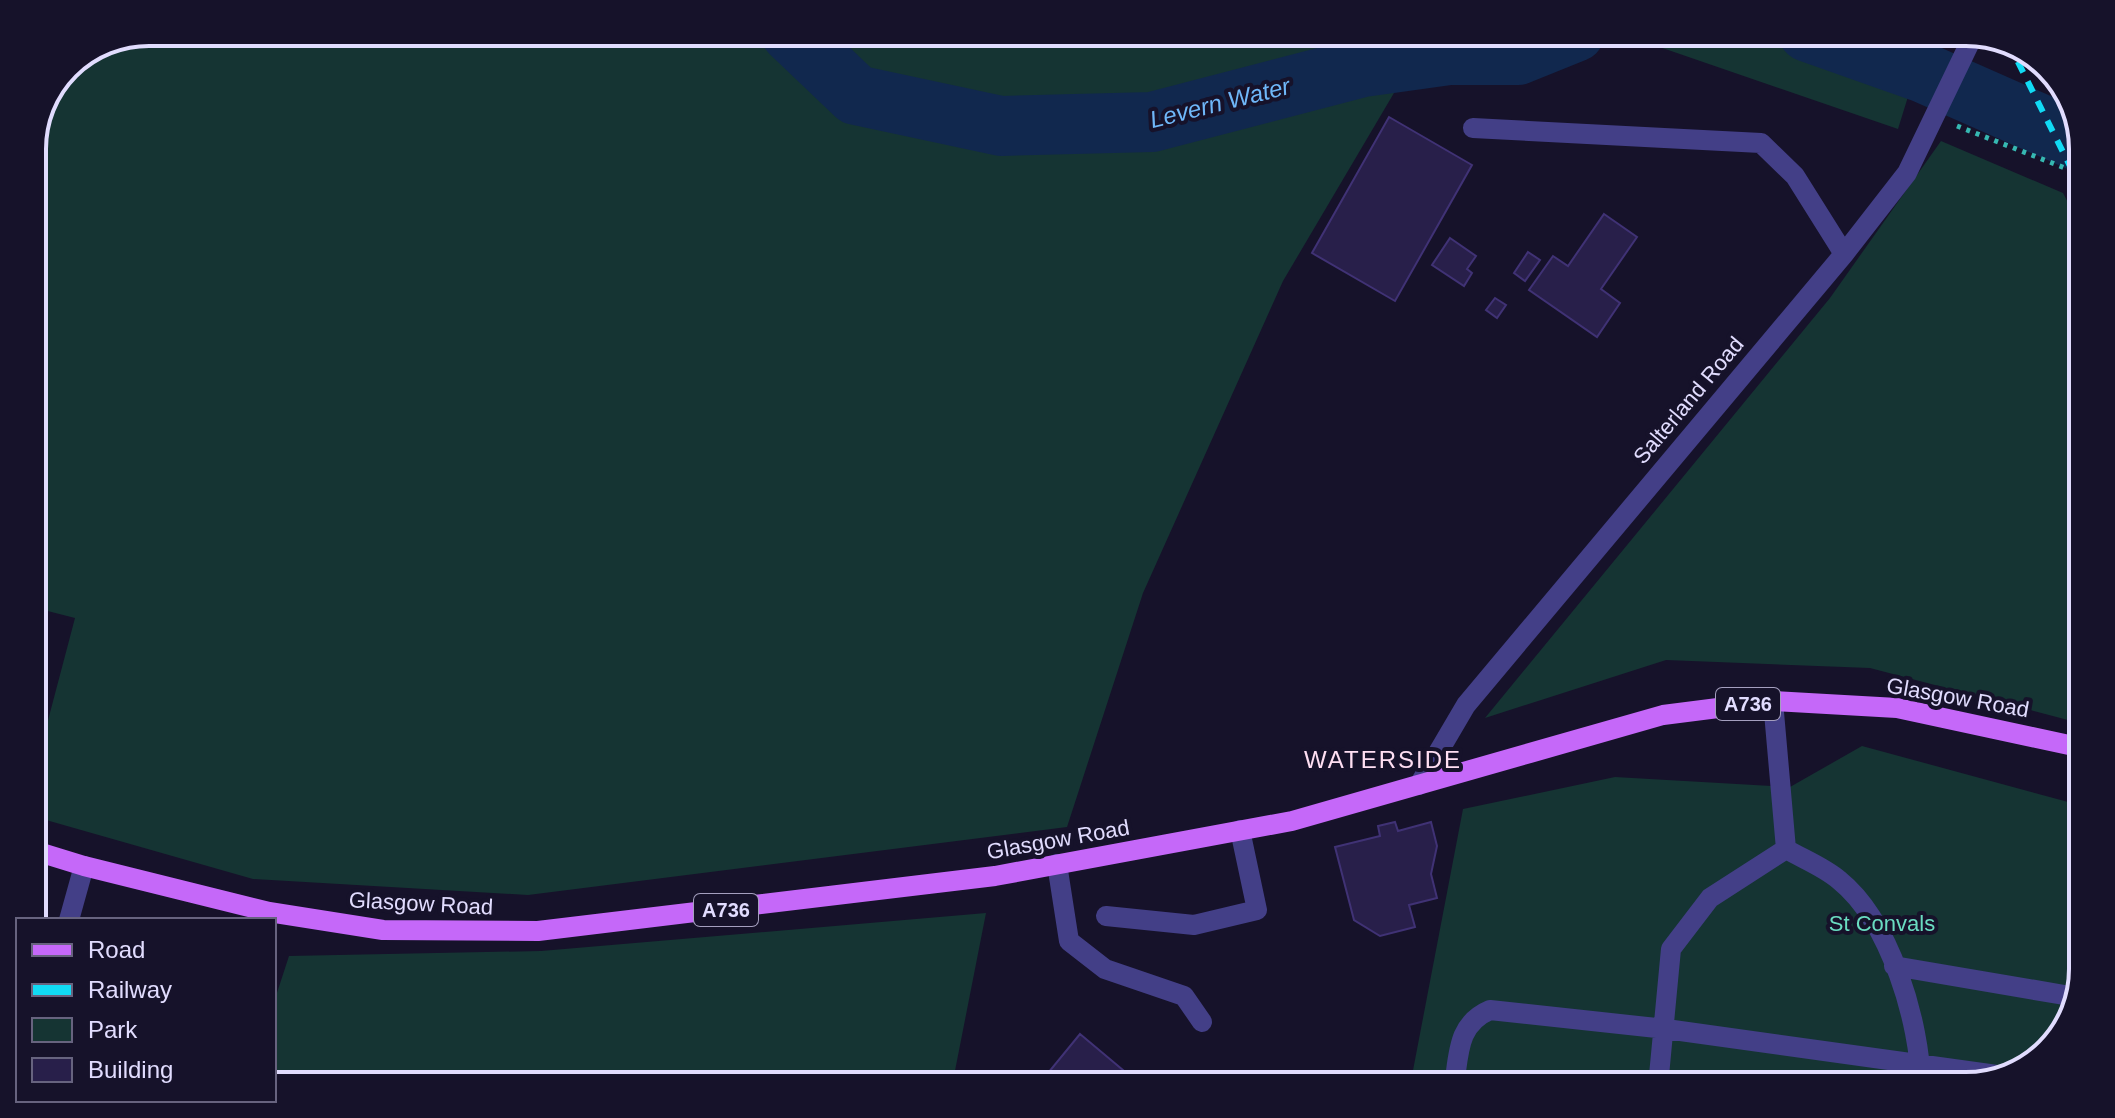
<svg xmlns="http://www.w3.org/2000/svg" width="2115" height="1118" viewBox="0 0 2115 1118" font-family="Helvetica,sans-serif">
	<style>
		.green { fill: #153433 }
		.lines { fill: none; stroke-linecap: round; stroke-linejoin: round }
		.river { stroke: #11284e; stroke-width: 60 }
		.building { fill: #281f4a; stroke: #403275; stroke-width: 2 }
		.path { stroke: #36b8b2; stroke-width: 5; stroke-dasharray: 4 6; stroke-linecap: butt }
		.minor { stroke: #433f87; stroke-width: 20 }
		.major { stroke: #c568f9; stroke-width: 20 }
		.rail { stroke: #11dbf5; stroke-width: 6; stroke-dasharray: 12 10; stroke-linecap: butt }
		.labels { text-anchor: middle; stroke-width: 8; stroke-linejoin: round; paint-order: stroke }
		.shield { fill: #16122a; stroke: #a49fbe; stroke-width: 2 }
		.shield-label { font-size: 20px; font-weight: bold; fill: #e1dcfe }
		.street-label { font-size: 22px; fill: #e1dcfe; stroke: #16122a }
		.park-label { font-size: 22px; fill: #6adcc1; stroke: #16122a }
		.water-label { font-size: 24px; font-style: italic; fill: #6fb7f9; stroke: #16122a }
		.neighbourhood-label { font-size: 24px; letter-spacing: 2px; fill: #fedef2; stroke: #16122a }
		.rim { fill: none; stroke: #e1dcfe; stroke-width: 4 }
	</style>
	<rect width="100%" height="100%" fill="#16122a"/>
	<path class="green" d="M149,32h1281l-147,249 -140,312 -76,234 -539,68 -275,-16 -221,-63v-35l43,-163 -43,-11v-466l34,-75z
		M1616,32h312l-30,97z
		M1941,141l122,52 20,38v493l-213,-56 -204,-8 -181,58 345,-420z
		M1862,746l221,60v163l-12,52 -46,49 -58,16h-557l53,-277 152,-32 175,10z
		M986,913l-34,173h-678v-84l15,-46 252,-5z"/>
	<g class="lines">
		<path class="river" d="M790,32l66,63 145,31 151,-4 211,-55 86,-12h69l57,-23
			M1808,32l116,41 159,70"/>
	</g>
	<path class="building" d="M1389,117l83,48 -77,136 -83,-48z
		M1604,214l33,23 -36,52 19,14 -23,34 -68,-47 24,-34 15,10z
		M1450,238l26,18 -9,13 5,4 -8,13 -32,-21z
		M1528,252l12,8 -15,21 -11,-8z
		M1495,298l11,7 -9,13 -11,-8z
		M1395,822l3,9 33,-9 6,24 -6,28 6,24 -28,7 6,22 -35,9 -26,-16 -19,-73 45,-11 -2,-10z
		M1080,1034l62,52h-100l-3,-2z"/>
	<g class="lines">
		<path class="path" d="M1957,126l126,49"/>
		<path class="minor" d="M1473,128l288,15 34,33 49,78
			M1773,701l13,148c17,10 38,18 53,31 51,41 81,142 82,206
			M1419,785l47,-80 378,-451 63,-81 67,-139
			M1057,864l12,77 36,28 79,27 18,26
			M1106,916l88,9 63,-15 -17,-80
			M69,920l15,-54
			M1894,966l182,31
			M1454,1086c5,-32 3,-62 36,-76l176,19 338,47
			M1658,1086l13,-137 39,-51 76,-49"/>
		<path class="major" d="M32,850l52,16 185,46 114,18 155,1 457,-55 297,-55 371,-106 110,-14 124,7 186,40"/>
		<path class="rail" d="M2008,42l75,150
			M2043,66l40,80"/>
	</g>
	<g class="labels">
		<g class="shield">
			<rect x="1716" y="688" width="64" height="32" rx="6"/>
			<rect x="694" y="894" width="64" height="32" rx="6"/>
		</g>
		<g class="shield-label">
			<text x="1748" y="711">A736</text>
			<text x="726" y="917">A736</text>
		</g>
		<g class="street-label">
			<text transform="translate(1688 400) rotate(-50)" y="8">Salterland Road</text>
			<text transform="translate(1958 697) rotate(10)" y="8">Glasgow Road</text>
			<text transform="translate(1058 839) rotate(-10)" y="8">Glasgow Road</text>
			<text transform="translate(421 903) rotate(3)" y="8">Glasgow Road</text>
		</g>
		<g class="park-label">
			<text x="1882" y="931">St Convals</text>
		</g>
		<g class="water-label">
			<text transform="translate(1220 103) rotate(-14)" y="8">Levern Water</text>
		</g>
		<g class="neighbourhood-label">
			<text x="1383" y="768">WATERSIDE</text>
		</g>
	</g>
	<path d="M0 0H2115V1118H0ZM149 46H1966A103 103 0 0 1 2069 149V969A103 103 0 0 1 1966 1072H149A103 103 0 0 1 46 969V149A103 103 0 0 1 149 46Z" fill="#16122a" fill-rule="evenodd"/>
	<path class="rim" d="M149 46H1966A103 103 0 0 1 2069 149V969A103 103 0 0 1 1966 1072H149A103 103 0 0 1 46 969V149A103 103 0 0 1 149 46Z"/>
	<rect x="16" y="918" width="260" height="184" fill="#16122a" stroke="#67637f" stroke-width="2"/>
	<rect x="32" y="944" width="40" height="12" fill="#c568f9" stroke="#67637f" stroke-width="2"/>
	<text x="88" y="958" font-size="24" fill="#e1dcfe">Road</text>
	<rect x="32" y="984" width="40" height="12" fill="#11dbf5" stroke="#67637f" stroke-width="2"/>
	<text x="88" y="998" font-size="24" fill="#e1dcfe">Railway</text>
	<rect x="32" y="1018" width="40" height="24" fill="#153433" stroke="#67637f" stroke-width="2"/>
	<text x="88" y="1038" font-size="24" fill="#e1dcfe">Park</text>
	<rect x="32" y="1058" width="40" height="24" fill="#281f4a" stroke="#67637f" stroke-width="2"/>
	<text x="88" y="1078" font-size="24" fill="#e1dcfe">Building</text>
</svg>
